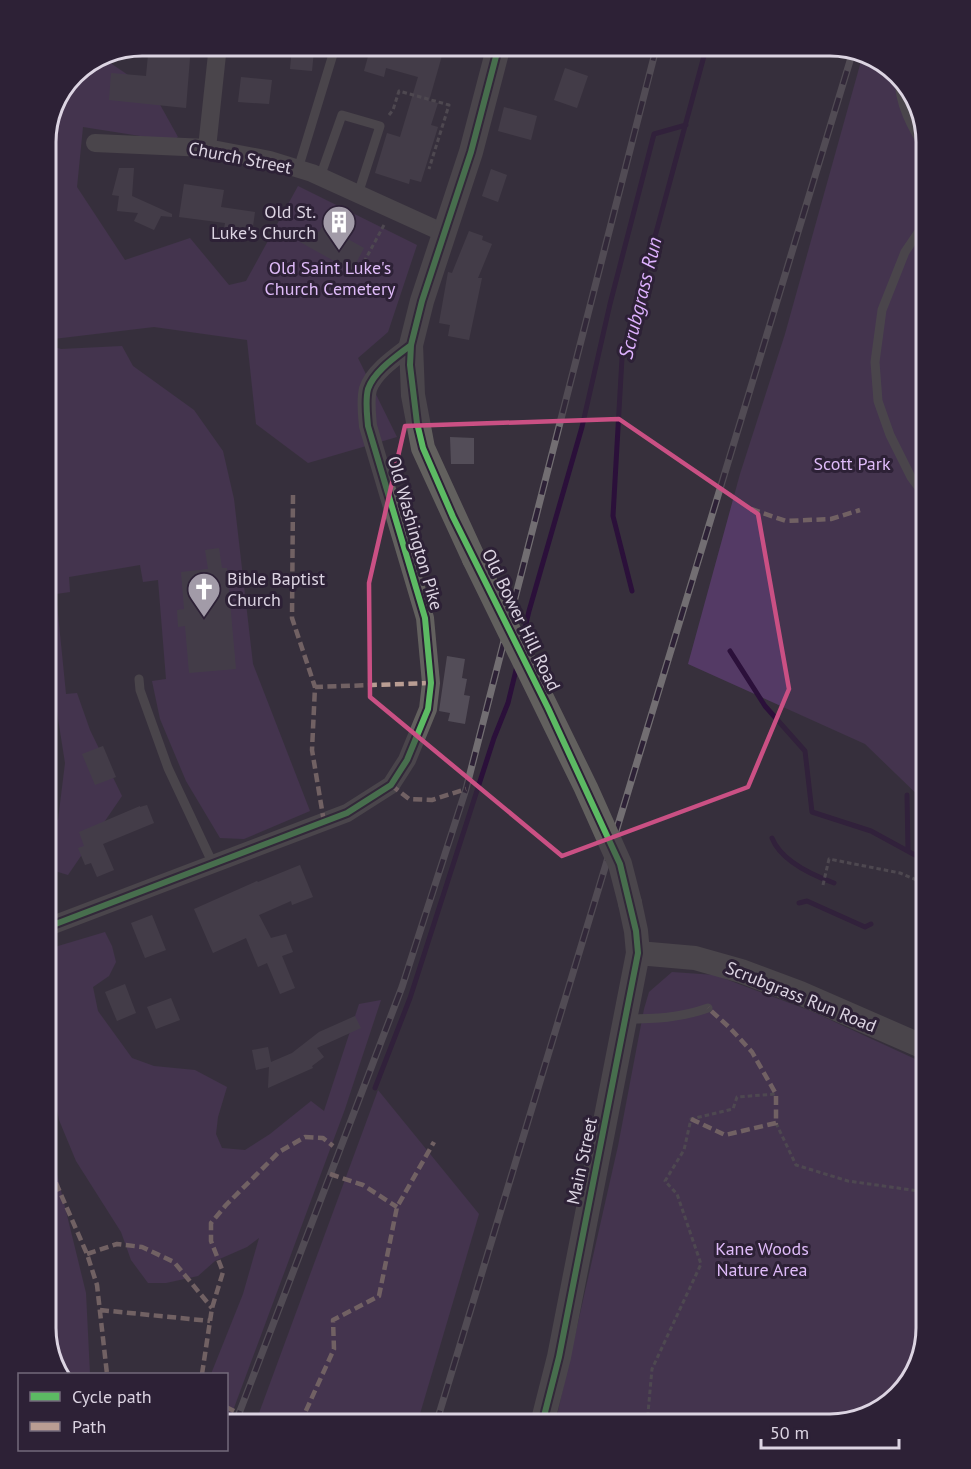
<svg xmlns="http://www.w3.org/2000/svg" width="971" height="1469" viewBox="0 0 971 1469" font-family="'PT Sans',sans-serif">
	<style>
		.green { fill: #543a65 }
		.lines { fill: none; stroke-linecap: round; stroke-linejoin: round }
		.stream { stroke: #2b103a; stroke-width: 5 }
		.building { fill: #534d58 }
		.path { stroke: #6a6769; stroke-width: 3; stroke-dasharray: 4.5 3; stroke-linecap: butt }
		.service { stroke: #62605e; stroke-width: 9 }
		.minor { stroke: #62605e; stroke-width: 18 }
		.tertiary { stroke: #62605e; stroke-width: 24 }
		.rail-casing { stroke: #726e72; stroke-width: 7 }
		.rail { stroke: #2d2136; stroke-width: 4.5; stroke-dasharray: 14; stroke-linecap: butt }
		.tertiary-bridge { stroke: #62605e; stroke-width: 24 }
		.quiet { stroke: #b99d93; stroke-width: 4.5; stroke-dasharray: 9 4.5; stroke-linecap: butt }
		.cycleway-casing { stroke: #2d2136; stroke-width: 10 }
		.cycleway { stroke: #5cba63; stroke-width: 6 }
		.marked { fill: none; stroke: #ca5084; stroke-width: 4.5; stroke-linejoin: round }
		.labels { text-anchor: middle; stroke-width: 6; stroke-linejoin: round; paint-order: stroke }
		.street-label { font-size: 18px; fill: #dcd4e2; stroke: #2d2136 }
		.poi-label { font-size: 18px; fill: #dcd4e2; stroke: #2d2136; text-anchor: end }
		.park-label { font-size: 18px; fill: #dfbbf9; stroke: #2d2136 }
		.water-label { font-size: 20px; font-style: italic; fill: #deb1ff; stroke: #2d2136 }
		.rim { fill: none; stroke: #dcd4e2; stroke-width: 3 }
	</style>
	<rect width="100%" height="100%" fill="#37303c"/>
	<path class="green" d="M863,54l20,7 30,33 13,48v661l-61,-59 -177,-80 52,-190 45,-140z
		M106,60l47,32 25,45 -6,4 -89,-14 -6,60 48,73 65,-22 39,47 17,-4 52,-95 119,59 -29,87 -30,26 39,79 -89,26 -52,-39 -9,-84 -93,-13 -109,13v-204l29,-63z
		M45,344l16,5 61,-3 11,20 61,44 29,41 11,48 19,165 57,147 -66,28 -24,-1 -34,-57 -26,-62 -8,-38 14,-2 -8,-99 -15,2 -3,-17 -71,12 1,15 -14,2 10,100 11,-1 13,37 32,66 -54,79 -23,-7v-56l13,8 7,-57 -15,-95 -2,-18 -3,23z
		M105,932l7,14 4,16 -7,14 -16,11 5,24 34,47 22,8 41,4 32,17 -9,30 -2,17 6,14 23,2 25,-16 41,-33 13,10 35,-107 22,-4 -36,109 -117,315 -2,-50h-15l32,-80 16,-56 -12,9 -32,14 -17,15 -32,7h-18l-17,-23 -10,-28 -45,-71 -17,-41 -12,-61 -2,-40 3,-70z
		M672,972l43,3 96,36 115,53v264l-13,48 -36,35 -47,13h-275l63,-278 26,-137 5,-17z
		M378,1090l101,124 -62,210h-162z
		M45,1125l41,168 4,81h-32l-13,-47z"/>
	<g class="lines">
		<path class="stream" d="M632,591l-19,-75 9,-158 85,-313
			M522,640l7,-29 53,-184 28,-123 44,-170 32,-9
			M730,651l35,55 40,45 7,61 59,19 55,30
			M907,795l1,56
			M772,838c9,23 40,37 62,45
			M799,903l8,-2 58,26 6,-3
			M375,1088l35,-90 84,-260 14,-35 9,-37"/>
	</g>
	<path class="building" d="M149,45h42l-5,63 -77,-8 2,-27 35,3z
		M382,45h63l-16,56 9,2 -7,22 7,2 -17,55 -11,-3 -1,5 -34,-11 12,-40 13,4 18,-60 -32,-9 -2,9 -20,-6 5,-18 12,3z
		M292,48l22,2 -2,21 -22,-2z
		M565,68l23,8 -11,32 -23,-8z
		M241,77l31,3 -3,24 -31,-2z
		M504,107l33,9 -6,24 -33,-9z
		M119,168h15l-2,28 40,18v3l-11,-1 -7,14 -20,-9 4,-8 -21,-2 2,-15 -7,-1z
		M491,169l16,6 -9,27 -16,-6z
		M184,184l40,6 -3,17 34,5 -4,28 -28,-4 2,-13 -46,-6z
		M323,225l41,23 -12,23 -52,-29 9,-15 10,5z
		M469,231l14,5 -1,4 10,4 -14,34h4l-13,62 -21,-4 2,-11 -11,-2 9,-51 4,1z
		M450,437l24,1v26h-23z
		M219,548l3,20h5l9,101 -47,4 -4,-47 -7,1 -1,-17 7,-1 -3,-37 27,-3 -3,-19z
		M447,656l18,3 -3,19 5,1 -3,16 6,1 -5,28 -17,-3 2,-8 -11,-2z
		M103,746l13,31 -21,8 -13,-31z
		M147,805l7,18 -51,21 11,26 -17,7 -6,-14 -6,2 -7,-17 6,-2 -5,-14 61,-26v1z
		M300,865l13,32 -21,8 -1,-4 -32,14 12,23 15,-4 7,18 -11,4 13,32 -15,6 -13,-31 -9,4 -12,-29 -33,15 -19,-44 63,-28 1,1z
		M152,915l14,35 -21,8 -14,-35z
		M125,984l11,29 -19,8 -12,-29z
		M171,998l9,22 -24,9 -9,-22z
		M355,1016l6,12 -44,20 7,9 -12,9 1,2 -45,20 1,-21 -13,3 -4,-20 16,-3 3,15 21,-9 27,-21z"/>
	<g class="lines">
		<path class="path" d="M389,115l4,-5 6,-19 50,14 -20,64
			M364,262l20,-37
			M823,885l6,-26 71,14 26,11
			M776,1123l20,42 52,16 78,11
			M647,1424l5,-55 49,-105 -24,-70 -12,-13 19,-31 7,-31 42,-10 4,-12 39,-3"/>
		<path class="service" d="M899,78c0,26 13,50 27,72
			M298,169l36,-118
			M320,177l22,-62 38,11 -22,68
			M926,497l-15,-20 -21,-42 -12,-34 -3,-39 7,-52 23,-58 21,-31
			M139,679l1,11 28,78 45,96
			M626,1019c29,0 54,-1 82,-11"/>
		<path class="minor" d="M95,143l112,5 63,12 42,13 132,60
			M207,148l11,-103
			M45,928l302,-115 44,-28 16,-25 21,-51 3,-26 -6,-65 -57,-192c-1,-12 -3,-25 0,-37 6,-18 29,-33 43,-44"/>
		<path class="tertiary" d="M474,559l-51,-111 -10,-53 -2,-50 11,-44 49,-149 28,-107
			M638,953l57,5 46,13 59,22 126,55
			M542,1424l17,-67 79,-404 -2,-22 -6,-28"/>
		<defs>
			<path id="rail" d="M235,1424l167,-437 64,-198 191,-744
				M436,1424l417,-1373"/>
		</defs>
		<use href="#rail" class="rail-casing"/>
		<use href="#rail" class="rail"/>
		<path class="tertiary-bridge" d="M474,559l112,229 34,76 10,39"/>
		<path class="quiet" d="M293,495l-1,123 23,69
			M751,509l35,12 45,-2 29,-9
			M391,785l18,14 23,1 34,-11
			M324,822l-12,-72 3,-63 116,-4
			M691,1119l34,16 51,-12v-29l-24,-42 -22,-24 -22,-20
			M45,1158l42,96 10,31 10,89
			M330,1174l33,11 34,22
			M87,1254l30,-10 25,3 32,15 38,46
			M100,1310l110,11
			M202,1374l10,-66 11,-36 -12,-31v-18l15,-18 53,-53 26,-15 18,1 10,8
			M226,1407l12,6
			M304,1424v-9l30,-66 -1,-29 46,-24 18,-89 37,-65"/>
		<defs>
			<path id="cycleway" d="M499,45l-28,107 -49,149 -11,44 -1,20 7,58 6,25 30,69 95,191 72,156 16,67 2,22 -79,404 -17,67
				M45,928l302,-115 44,-28 16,-25 21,-51 3,-26 -6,-65 -57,-192c-1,-12 -3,-25 0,-37 6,-18 29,-33 43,-44"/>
		</defs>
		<use href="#cycleway" class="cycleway-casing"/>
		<use href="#cycleway" class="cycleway"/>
	</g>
	<path d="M0 0H971V1469H0ZM619,419l139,95 31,175 -41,98 -186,69 -192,-159 -1,-114 36,-157z" fill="#37303c" fill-opacity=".55" fill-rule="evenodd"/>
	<path class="marked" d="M619,419l139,95 31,175 -41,98 -186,69 -192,-159 -1,-114 36,-157z"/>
	<defs>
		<symbol id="building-pin" viewBox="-11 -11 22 30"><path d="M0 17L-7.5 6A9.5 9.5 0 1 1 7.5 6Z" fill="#a29ba8" stroke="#2d2136"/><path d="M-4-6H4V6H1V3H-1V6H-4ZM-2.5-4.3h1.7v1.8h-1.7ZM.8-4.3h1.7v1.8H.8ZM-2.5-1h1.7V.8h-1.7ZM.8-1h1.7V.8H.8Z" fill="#fff"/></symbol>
		<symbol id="church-pin" viewBox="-11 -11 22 30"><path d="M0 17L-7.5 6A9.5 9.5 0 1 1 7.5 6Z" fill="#a29ba8" stroke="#2d2136"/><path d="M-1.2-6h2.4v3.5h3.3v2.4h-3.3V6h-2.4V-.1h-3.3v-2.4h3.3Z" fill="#fff"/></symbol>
	</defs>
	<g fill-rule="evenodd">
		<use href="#building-pin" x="320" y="203" width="38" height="52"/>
		<use href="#church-pin" x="185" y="570" width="38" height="52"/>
	</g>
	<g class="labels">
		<g class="street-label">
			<text transform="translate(240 158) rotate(11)" y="6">Church Street</text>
			<text transform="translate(415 533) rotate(74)" y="6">Old Washington Pike</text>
			<text transform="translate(521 620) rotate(64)" y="6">Old Bower Hill Road</text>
			<text transform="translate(801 997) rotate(22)" y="6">Scrubgrass Run Road</text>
			<text transform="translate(582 1161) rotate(-78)" y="6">Main Street</text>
		</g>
		<g class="poi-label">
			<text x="316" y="218">Old St.<tspan x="316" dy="21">Luke's Church</tspan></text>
			<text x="227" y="585" text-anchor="start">Bible Baptist<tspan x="227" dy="21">Church</tspan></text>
		</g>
		<g class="park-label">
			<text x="330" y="274">Old Saint Luke's<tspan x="330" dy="21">Church Cemetery</tspan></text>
			<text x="852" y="470">Scott Park</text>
			<text x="762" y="1255">Kane Woods<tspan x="762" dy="21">Nature Area</tspan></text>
		</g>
		<g class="water-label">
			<text transform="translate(640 298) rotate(-76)" y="7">Scrubgrass Run</text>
		</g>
	</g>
	<path d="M0 0H971V1469H0ZM142 56H830A86 86 0 0 1 916 142V1328A86 86 0 0 1 830 1414H142A86 86 0 0 1 56 1328V142A86 86 0 0 1 142 56Z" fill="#2d2136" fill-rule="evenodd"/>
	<path class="rim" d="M142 56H830A86 86 0 0 1 916 142V1328A86 86 0 0 1 830 1414H142A86 86 0 0 1 56 1328V142A86 86 0 0 1 142 56Z"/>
	<rect x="18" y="1373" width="210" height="78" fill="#2d2136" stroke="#73697b" stroke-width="1.5"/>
	<rect x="30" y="1392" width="30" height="9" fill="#5cba63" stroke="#73697b" stroke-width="1.5"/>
	<text x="72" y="1403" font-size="18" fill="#dcd4e2">Cycle path</text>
	<rect x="30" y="1422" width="30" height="9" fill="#b99d93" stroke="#73697b" stroke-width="1.5"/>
	<text x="72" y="1433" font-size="18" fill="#dcd4e2">Path</text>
	<path d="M761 1439v9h138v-9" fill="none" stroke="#dcd4e2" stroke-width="3"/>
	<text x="770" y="1439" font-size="18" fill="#dcd4e2" stroke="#2d2136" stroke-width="4.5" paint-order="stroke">50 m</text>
</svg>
